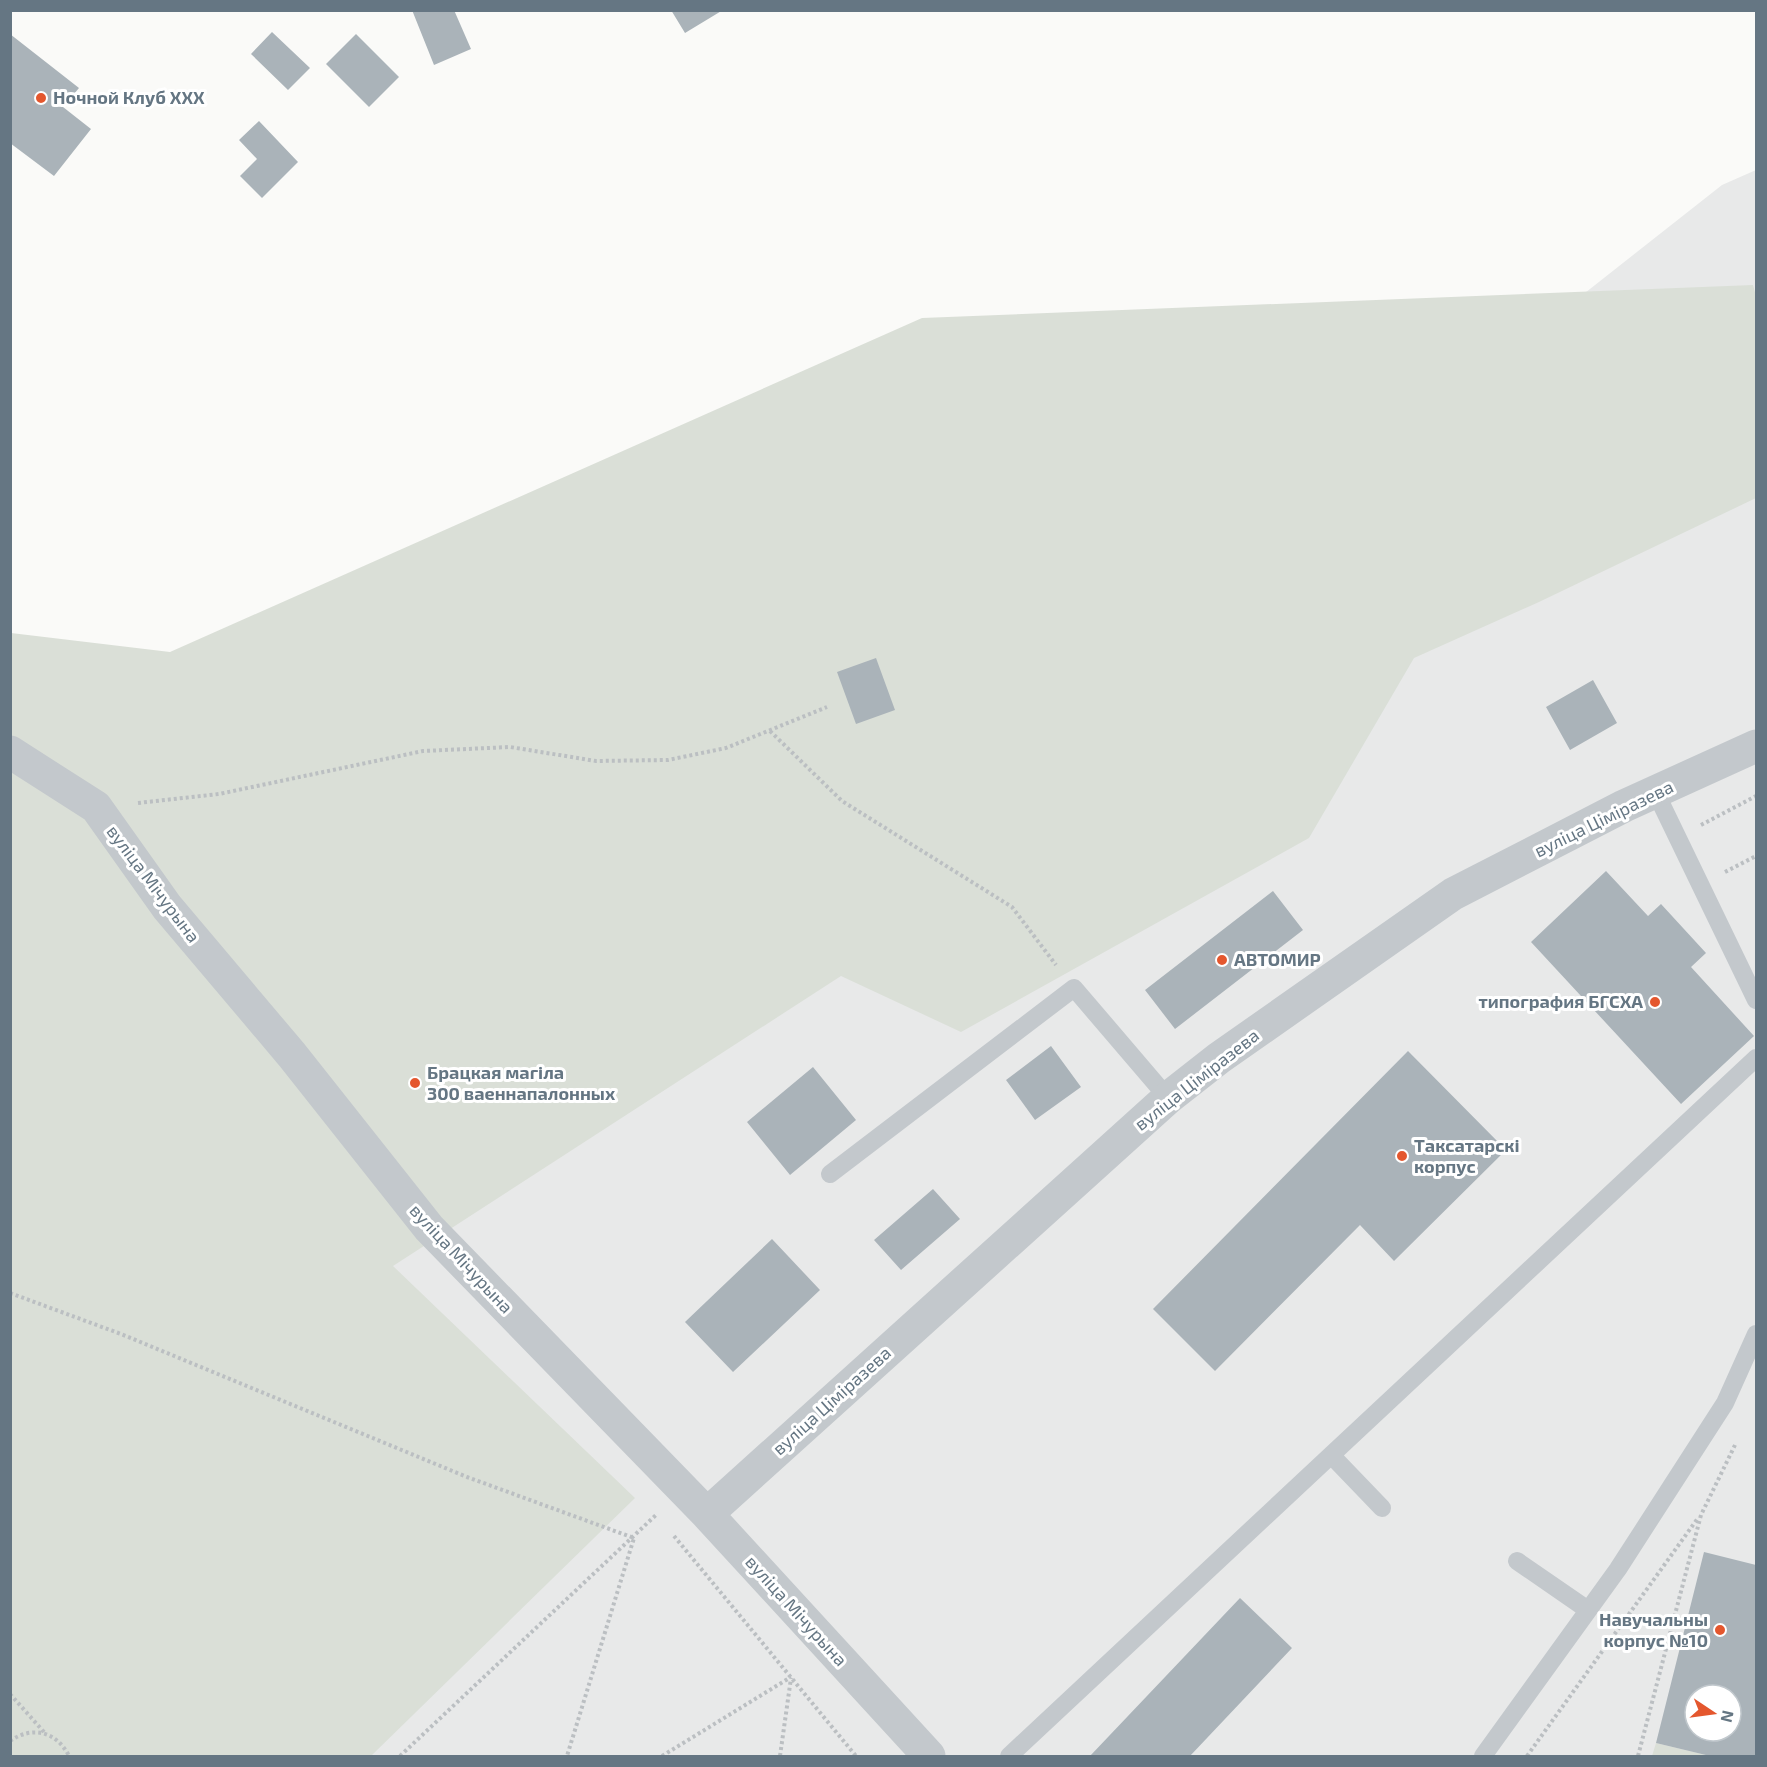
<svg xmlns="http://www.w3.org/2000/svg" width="1767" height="1767" viewBox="0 0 1767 1767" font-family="'Exo 2',sans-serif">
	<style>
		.built { fill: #e8e9e9; fill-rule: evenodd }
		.green { fill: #dadfd7 }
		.building { fill: #aab3b9; fill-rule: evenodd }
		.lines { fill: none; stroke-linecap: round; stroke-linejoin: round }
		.path { stroke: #bbbfc2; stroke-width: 4; stroke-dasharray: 3 3; stroke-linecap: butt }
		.service { stroke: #c3c8cc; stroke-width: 18 }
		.minor { stroke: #c3c8cc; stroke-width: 33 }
		.poi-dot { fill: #e4572e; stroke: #fff; stroke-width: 2 }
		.labels { text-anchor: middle; stroke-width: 6; stroke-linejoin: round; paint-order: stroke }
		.poi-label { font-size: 18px; font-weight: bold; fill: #657683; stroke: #fff; text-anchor: start }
		.street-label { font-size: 18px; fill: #657683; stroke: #fff }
	</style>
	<rect width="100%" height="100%" fill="#fafaf8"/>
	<path class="built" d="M1756,170v1586h-1745v-683l803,-173 908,-715zM1695,1695h36v36h-36z"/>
	<path class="green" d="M1753,285l3,11v202l-217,104 -125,56 -105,180 -348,194 -120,-56 -448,290 242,232 -264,258h-360v-1123l159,19 752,-334z
		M1656,1743l54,13h-58z"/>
	<path class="building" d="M412,10h42l17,39 -37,16z
		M671,10h52l-38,23z
		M272,32l38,36 -22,22 -37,-36z
		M10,34l69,54 -16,19 28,22 -37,47 -44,-33z
		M356,34l43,43 -30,30 -43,-43z
		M259,121l39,41 -36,36 -22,-22 17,-17 -18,-19z
		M876,658l19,52 -39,14 -19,-52z
		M1593,680l24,43 -47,27 -24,-43z
		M1606,871l42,45 13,-12 45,49 -15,14 63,69 -73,68 -150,-162z
		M1273,891l30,39 -128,99 -30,-39z
		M1051,1046l30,41 -46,33 -29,-40z
		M1408,1051l98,99 -112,111 -34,-36 -145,146 -62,-62z
		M813,1067l43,53 -66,55 -43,-53z
		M933,1189l27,30 -59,51 -27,-30z
		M772,1239l48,51 -87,82 -48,-50z
		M1704,1552l52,13v191h-46l-54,-13zM1695,1695h36v36h-36z
		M1240,1598l52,50 -102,108h-100z"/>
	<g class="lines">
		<path class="path" d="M770,731l72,70 170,106 44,58
			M138,803l81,-9 204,-43 87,-4 86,14 72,-1 58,-12 101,-41
			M1701,825l55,-29
			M1725,872l31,-16
			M10,1293l111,41 346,143 167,61 -67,218
			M674,1536l182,220
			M10,1694l34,38
			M10,1741c23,-16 47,-9 59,15
			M400,1756l257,-242
			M662,1756l129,-79
			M780,1756l11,-78
			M1527,1756l171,-238
			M1638,1756l63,-241 34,-70"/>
		<path class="service" d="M1656,793l100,207
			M830,1174l244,-186 94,110
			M1332,1456l50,52
			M1517,1561l71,49
			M1009,1756l747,-698
			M1483,1756l135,-187 107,-166 31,-69"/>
		<path class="minor" d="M10,752l86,55 71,100 125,148 137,173 278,286 222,242
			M707,1514l461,-416 51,-40 234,-164 171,-88 132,-60"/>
	</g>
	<g class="poi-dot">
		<circle cx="41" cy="98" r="6"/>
		<circle cx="1222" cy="960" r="6"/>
		<circle cx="1655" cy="1002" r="6"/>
		<circle cx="415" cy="1083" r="6"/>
		<circle cx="1402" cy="1156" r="6"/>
		<circle cx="1720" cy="1630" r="6"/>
	</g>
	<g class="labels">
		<g class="poi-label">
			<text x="53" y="104">Ночной Клуб ХХХ</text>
			<text x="1234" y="966">АВТОМИР</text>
			<text x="1643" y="1008" text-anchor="end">типография БГСХА</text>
			<text x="427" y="1079">Брацкая магіла<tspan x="427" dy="21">300 ваеннапалонных</tspan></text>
			<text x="1414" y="1152">Таксатарскі<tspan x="1414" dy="21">корпус</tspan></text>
			<text x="1708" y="1626" text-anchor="end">Навучальны<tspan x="1708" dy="21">корпус №10</tspan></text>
		</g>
		<g class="street-label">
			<text transform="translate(1604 819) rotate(-26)" y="6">вуліца Ціміразева</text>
			<text transform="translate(153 884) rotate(53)" y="6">вуліца Мічурына</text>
			<text transform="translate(1197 1080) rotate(-38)" y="6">вуліца Ціміразева</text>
			<text transform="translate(461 1259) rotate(47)" y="6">вуліца Мічурына</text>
			<text transform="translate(832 1401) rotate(-42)" y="6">вуліца Ціміразева</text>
			<text transform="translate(796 1611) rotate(48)" y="6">вуліца Мічурына</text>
		</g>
	</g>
	<rect width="1767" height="1767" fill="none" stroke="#657683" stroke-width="24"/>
	<g transform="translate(1713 1713) rotate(103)"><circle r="28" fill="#ffffff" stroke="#c1c8cd" stroke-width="1.5"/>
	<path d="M0-4.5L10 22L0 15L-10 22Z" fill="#e4572e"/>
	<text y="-9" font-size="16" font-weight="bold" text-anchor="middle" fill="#657683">N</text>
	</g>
</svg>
